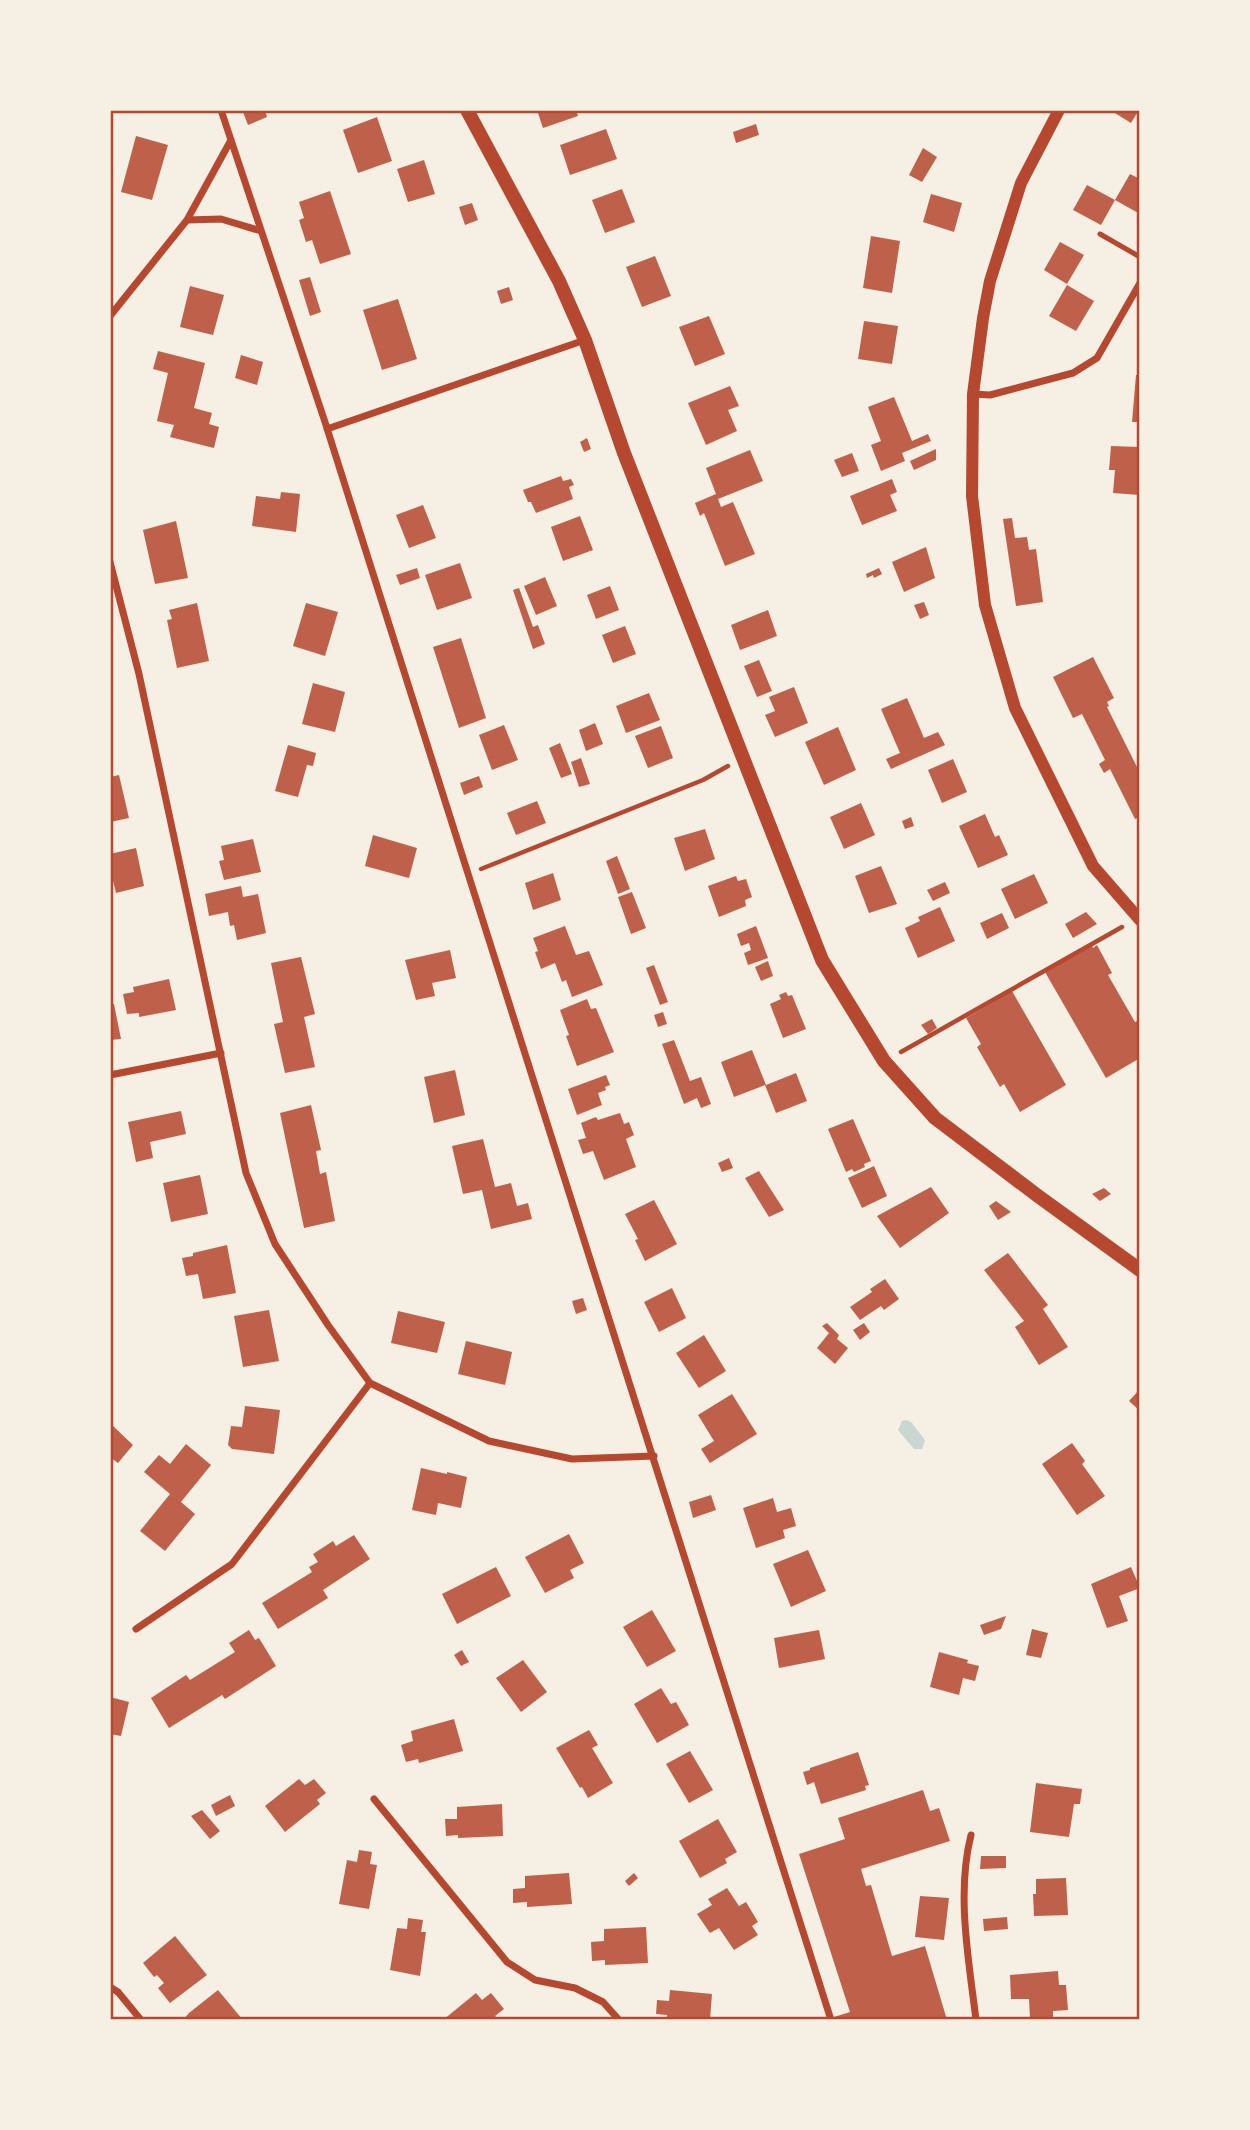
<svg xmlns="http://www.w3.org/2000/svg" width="1250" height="2130" viewBox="0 0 1250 2130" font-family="'IBM Plex Sans',sans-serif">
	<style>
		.water { fill: #c9d6d2 }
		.building { fill: #bf614a }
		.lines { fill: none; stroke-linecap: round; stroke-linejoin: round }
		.path { stroke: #b5482f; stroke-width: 4.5 }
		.service { stroke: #b5482f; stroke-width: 5 }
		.minor { stroke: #b5482f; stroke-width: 7 }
		.tertiary { stroke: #b5482f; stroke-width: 12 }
		.secondary { stroke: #b5482f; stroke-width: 14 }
		.neatline { fill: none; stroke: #b5482f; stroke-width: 2.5 }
	</style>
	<rect width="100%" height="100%" fill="#f6efe4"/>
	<path class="water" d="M906,1420l5,2 14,18 -3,9h-8l-16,-19 4,-9z"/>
	<path class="building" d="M249,110h16l2,7 -19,8 -5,-13z
		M537,110h39l2,6 -35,12z
		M1110,110h29l-8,13z
		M377,117l15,44 -34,12 -15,-43z
		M756,124l3,11 -23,8 -3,-11z
		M606,129l11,30 -47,16 -10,-30z
		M136,136l32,9 -16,55 -31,-8z
		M923,148l14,9 -15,25 -13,-7z
		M424,160l11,34 -27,8 -11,-33z
		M1130,174l10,5v35l-25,-14z
		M1087,185l28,15 -14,25 -28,-15z
		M622,189l13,33 -30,11 -13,-33z
		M330,191l21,63 -31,10 -8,-24 -6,2 -7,-22 5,-2 -5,-16z
		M931,194l31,9 -8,29 -31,-10z
		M472,203l6,17 -13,5 -6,-18z
		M871,236l29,5 -8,52 -29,-5z
		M1060,242l24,13 -17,29 -23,-14z
		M655,256l16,40 -29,11 -16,-40z
		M310,277l11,35 -11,4 -11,-36z
		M1067,285l27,16 -18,30 -27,-15z
		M190,286l34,9 -11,40 -33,-8z
		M509,287l4,13 -12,4 -4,-13z
		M398,299l19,60 -35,11 -19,-60z
		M709,316l16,38 -30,12 -16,-39z
		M864,321l34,5 -6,38 -34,-5z
		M158,351l47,12 -11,45 18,5 -3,11 10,3 -5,21 -44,-11 4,-12 -17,-4 11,-48 -15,-4z
		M241,355l22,7 -6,23 -22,-7z
		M1136,375h4v47h-8z
		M730,386l9,20 -11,4 9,21 -31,14 -18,-42z
		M894,397l18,44 16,-7 3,7 -29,12 3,8 -24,10 -10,-26 10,-4 -13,-34z
		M587,438l4,11 -7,3 -4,-10z
		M1111,446l29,1v48l-27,-2 2,-23h-6z
		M936,449v11l-22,10 -4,-9z
		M750,450l13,31 -45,18 3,8 12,-5 22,52 -30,12 -21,-53 -4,3 -5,-13 21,-9 -10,-26z
		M852,453l7,18 -17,6 -8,-17z
		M561,476l2,5 8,-2 3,6 -5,2 4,12 -37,14 -5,-11h-3l-5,-12z
		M892,479l5,13 -7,3 7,16 -35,14 -12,-29z
		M281,492l19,2 -4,38 -44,-6 4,-30 24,3z
		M423,505l13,33 -27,10 -13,-33z
		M580,516l13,34 -30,11 -12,-34z
		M1012,518l3,20 12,-1 2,13 7,-1 7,53 -27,4 -13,-87z
		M176,521l12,57 -33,6 -12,-54z
		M926,547l9,31 -31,14 -12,-30z
		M460,563l12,35 -35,12 -12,-35z
		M417,568l3,10 -20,7 -4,-10z
		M879,568l3,6 -8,4 -1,-3 -6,3 -1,-4z
		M545,577l12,29 -21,9 -12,-29z
		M610,586l9,24 -23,9 -9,-24z
		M519,588l14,39 5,-2 7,19 -12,5 -20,-59z
		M924,602l5,13 -9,4 -6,-14z
		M197,603l12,58 -32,7 -10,-48 5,-1 -3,-9z
		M306,603l32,9 -13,44 -32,-10z
		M768,610l9,26 -37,14 -9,-25z
		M625,626l11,28 -23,9 -11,-28z
		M461,638l25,80 -27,10 -26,-81z
		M1093,657l21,41 -7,4 2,4 -2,1 33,66v44l-5,2 -25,-50 -6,4 -5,-9 6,-4 -23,-46 -9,4 -20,-41z
		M759,660l13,31 -15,6 -13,-31z
		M313,683l32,9 -10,40 -33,-8z
		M794,687l14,36 -33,14 -10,-22 10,-4 -6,-14z
		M649,693l11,27 -34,13 -10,-27z
		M907,698l17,40 14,-6 7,13 -54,24 -5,-10 14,-6 -19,-44z
		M595,723l8,21 -17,7 -7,-21z
		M504,725l14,35 -26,10 -13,-35z
		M661,726l12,32 -25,10 -13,-32z
		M838,727l18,43 -32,15 -19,-43z
		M560,743l12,31 -11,4 -12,-30z
		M288,745l28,8 -3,13 -6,-1 -9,32 -23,-6z
		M581,758l9,26 -11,3 -8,-25z
		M953,759l14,33 -25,11 -14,-33z
		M119,775l10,43 -19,4v-45z
		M479,776l4,11 -19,8 -4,-12z
		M537,801l9,22 -30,12 -9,-22z
		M861,803l14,32 -31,14 -14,-32z
		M985,814l10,23 4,-2 9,20 -30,13 -19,-42z
		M911,817l3,9 -9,3 -3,-8z
		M705,829l10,30 -30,12 -11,-33z
		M373,835l44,13 -8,30 -44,-12z
		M253,839l8,33 -37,8 -5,-19 5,-1 -3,-14z
		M136,848l8,38 -28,7 -6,-25v-14z
		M617,856l13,33 -12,5 -12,-33z
		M881,866l16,38 -28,9 -14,-37z
		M553,873l8,27 -28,10 -8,-27z
		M1034,874l14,29 -33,16 -14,-30z
		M736,876l2,5 8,-2 6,18 -7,3 1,6 -27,11 -11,-31z
		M945,882l5,11 -17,8 -6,-11z
		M241,886l2,11 15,-3 8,39 -29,7 -3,-15 -4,1 -2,-14 -19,4 -4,-22z
		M632,892l14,36 -15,6 -13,-37z
		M940,907l15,34 -37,17 -13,-30 15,-7 -2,-4z
		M1086,912l11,12 -24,14 -8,-14z
		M1002,913l7,15 -22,11 -7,-16z
		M565,926l11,29 13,-4 14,34 -31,12 -6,-17 -4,2 -7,-19 -14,6 -6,-17 3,-1 -5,-13z
		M756,926l12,32 -20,7 -4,-12 7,-3 -2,-7 -8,3 -4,-12z
		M1097,945l15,28 -4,2 27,47 5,-2v38l-34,20 -61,-106 47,-26 1,2z
		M450,950l6,28 -24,5 3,13 -19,4 -11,-40z
		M301,957l14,57 -11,3 11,50 -30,6 -11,-49 9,-2 -12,-59z
		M768,961l5,15 -12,5 -6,-14z
		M654,965l14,37 -8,3 -14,-37z
		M169,979l7,31 -37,7v-4l-12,1 -4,-20 11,-2 -1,-5z
		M1012,991l54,94 -46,27 -16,-28 -4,3 -23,-40 4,-3 -15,-26z
		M786,992l2,4 4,-1 14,34 -23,9 -13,-34 11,-5 -2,-4z
		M110,999l3,5h1l7,35 -11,1z
		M587,999l4,10 5,-1 18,44 -37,14 -11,-30 3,-1 -9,-25z
		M663,1012l4,12 -9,3 -4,-12z
		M932,1019l5,9 -9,6 -7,-9z
		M674,1040l16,41 11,-4 10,27 -10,4 -4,-10 -13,6 -22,-60z
		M752,1050l14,35 30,-12 11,28 -31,12 -11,-28 -31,12 -13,-35z
		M455,1070l10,45 -31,8 -10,-46z
		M606,1075l4,10 -5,2 1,3 -8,3 4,12 -25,10 -9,-26z
		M311,1105l10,45 -5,1 4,23 6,-2 9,49 -31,7 -24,-115z
		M181,1111l5,23 -36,8 3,16 -17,4 -8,-40z
		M620,1113l4,11 5,-2 5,13 -8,4 10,28 -32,13 -11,-29 -10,3 -5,-14 8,-2 -5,-15 15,-6 2,3z
		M853,1119l18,42 -7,3 1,3 -11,5 -2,-3 -6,3 -18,-43z
		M483,1139l12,48 16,-4 6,23 11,-3 4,16 -41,10 -9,-39 -19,4 -11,-48z
		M729,1158l4,10 -11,4 -4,-9z
		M874,1166l13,30 -25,12 -14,-30z
		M759,1171l25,39 -15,7 -24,-39z
		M200,1175l8,39 -37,8 -8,-39z
		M931,1187l18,26 -49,35 -23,-32z
		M1104,1188l7,6 -11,7 -8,-7z
		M654,1200l23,44 -32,17 -10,-21 3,-1 -13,-25z
		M996,1201l15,11 -13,8 -9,-14z
		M227,1245l9,48 -33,6 -5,-25 -12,2 -4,-18 11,-2v-3z
		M1008,1253l40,52 -5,4 25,38 -29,18 -24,-38 9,-6 -40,-51z
		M885,1279l14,20 -15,11 -3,-4 -21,14 -10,-13 22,-15 -2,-3z
		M672,1288l14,30 -27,14 -15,-30z
		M583,1298l4,12 -11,4 -4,-13z
		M269,1310l10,51 -36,6 -9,-51z
		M398,1311l47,11 -8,31 -46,-10z
		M827,1323l12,12 -2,4 11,9 -13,16 -18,-16 12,-15 -7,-7z
		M864,1323l6,9 -10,8 -7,-10z
		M704,1335l22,36 -27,17 -23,-35z
		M466,1341l46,11 -7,33 -47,-11z
		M1140,1389v22l-11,-10z
		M732,1394l25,40 -47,29 -9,-14 13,-8 -16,-26z
		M245,1406l35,4 -6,44 -42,-5 -4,-4 3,-19 11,1z
		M113,1426l20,19 -15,18 -8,-6v-27z
		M1072,1443l13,18 -3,3 23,32 -28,19 -35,-51z
		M186,1444l25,21 -30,37 14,12 -30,37 -25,-20 30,-37 -26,-22 15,-17 11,9z
		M421,1468l26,6v-2l20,5 -6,31 -23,-5 -2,12 -24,-5z
		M711,1495l5,15 -23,8 -4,-16z
		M773,1498l4,14 14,-4 5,18 -13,4 2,8 -29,10 -13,-40z
		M569,1534l15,29 -14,7 4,8 -29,15 -20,-36z
		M354,1535l16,24 -47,31 5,8 -50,31 -16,-26 50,-31 -3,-5 9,-5 -5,-8 20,-13 3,5z
		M808,1550l18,41 -35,16 -18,-43z
		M496,1567l15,29 -54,28 -15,-30z
		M1131,1567l9,21 -21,8 9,25 -21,7 -16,-44z
		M652,1610l24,41 -29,16 -24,-40z
		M1006,1616l-5,13 -17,6 -4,-10z
		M1032,1629l16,4 -7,25 -15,-3z
		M249,1630l6,10 4,-2 17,28 -51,33 -3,-4 -53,33 -18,-30 35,-23 4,5 45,-28 -6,-9z
		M819,1630l6,29 -46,9 -5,-30z
		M462,1650l7,12 -8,4 -7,-11z
		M939,1652l29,8 -1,3 12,3 -4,15 -12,-3 -4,17 -29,-8z
		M523,1660l24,32 -26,20 -25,-34z
		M661,1688l10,16 5,-2 13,23 -32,18 -23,-39z
		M110,1697l19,5 -8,34 -11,-2z
		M454,1719l9,32 -44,12 -1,-4 -12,3 -5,-17 12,-4 -2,-10z
		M589,1730l9,15 -6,3 21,35 -25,15 -6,-11 -2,1 -24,-40z
		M690,1751l23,39 -24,13 -23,-39z
		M858,1752l11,33 -4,1 1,4 -45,14 -7,-22 -7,3 -4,-13 7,-2v-2z
		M299,1779l6,6 9,-6 12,14 -9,7 3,4 -35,28 -20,-26z
		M1036,1783l46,6 -2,15h-6l-5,33 -39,-5z
		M923,1790l7,21 9,-3 11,33 -89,28 5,17 5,-1 21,71 33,-10 22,74h-112l-1,-3 16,-5 -51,-158 46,-15 -7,-21z
		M230,1795l5,11 -19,10 -5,-11z
		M502,1804l1,32 -45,2v-3l-12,1 -1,-17h12v-12z
		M202,1810l18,21 -10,8 -19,-23z
		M718,1819l19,33 -12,7 2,4 -27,15 -21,-37z
		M359,1850l13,2 -2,12 7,1 -8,44 -30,-5 8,-44 10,2z
		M981,1856h25v12l-26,1z
		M569,1873l3,31 -45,3v-5l-14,1v-14l12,-1v-12z
		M634,1873l4,5 -9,8 -4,-5z
		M1066,1878l2,37 -34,1 -1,-22h3v-15z
		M727,1888l12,18 7,-4 12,20 -6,4 6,9 -24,15 -15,-22 -9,5 -13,-19 15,-9 -4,-6z
		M920,1896l29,2 -5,42 -29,-3z
		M1007,1917l1,12 -24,2 -1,-12z
		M408,1918l15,2 -2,12h5l-6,44 -30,-6 7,-42 10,1z
		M646,1927l2,36 -43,2v-5l-13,1 -1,-19 13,-1v-12z
		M175,1936l32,39 -37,28 -12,-15 6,-5 -7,-8 -3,2 -11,-14z
		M1058,1971l1,14h7l2,25 -15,1v6l-23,2 -1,-20h-18l-1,-24z
		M218,1990l25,30h-60l6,-7z
		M670,1990l42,4 -2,26h-43v-5l-11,-1 1,-14 12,1z
		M476,1993l6,7 9,-7 13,16 -9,7 3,3 -55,1z"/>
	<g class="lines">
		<path class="path" d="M481,869l222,-89 25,-14
			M901,1052l221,-125"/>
		<path class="service" d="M1100,234l40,23"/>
		<path class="minor" d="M221,110l104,312 506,1598
			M187,220l34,-1 40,12
			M110,316l77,-96 44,-80
			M973,394l17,1 83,-22 24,-15 43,-75
			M327,429l258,-89
			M110,562l29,112 107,499 29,71 53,81 42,58 119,58 83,18 82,-3
			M110,1075l111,-22
			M136,1629l96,-65 138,-181
			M374,1799l133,163 28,18 40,8 28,14 16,18
			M971,1835c-15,59 -2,126 5,185
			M110,1987l8,5 23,28"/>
		<path class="tertiary" d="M1059,110l-38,73 -31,98 -7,37 -10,76 -1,102 13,109 30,103 78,158 47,54"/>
		<path class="secondary" d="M467,110l92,171 26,59 39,113 198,507 62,101 51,57 103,78 102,74"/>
	</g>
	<rect width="1250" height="2130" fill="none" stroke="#f6efe4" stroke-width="224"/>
	<rect x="112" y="112" width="1026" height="1906" class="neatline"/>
</svg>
